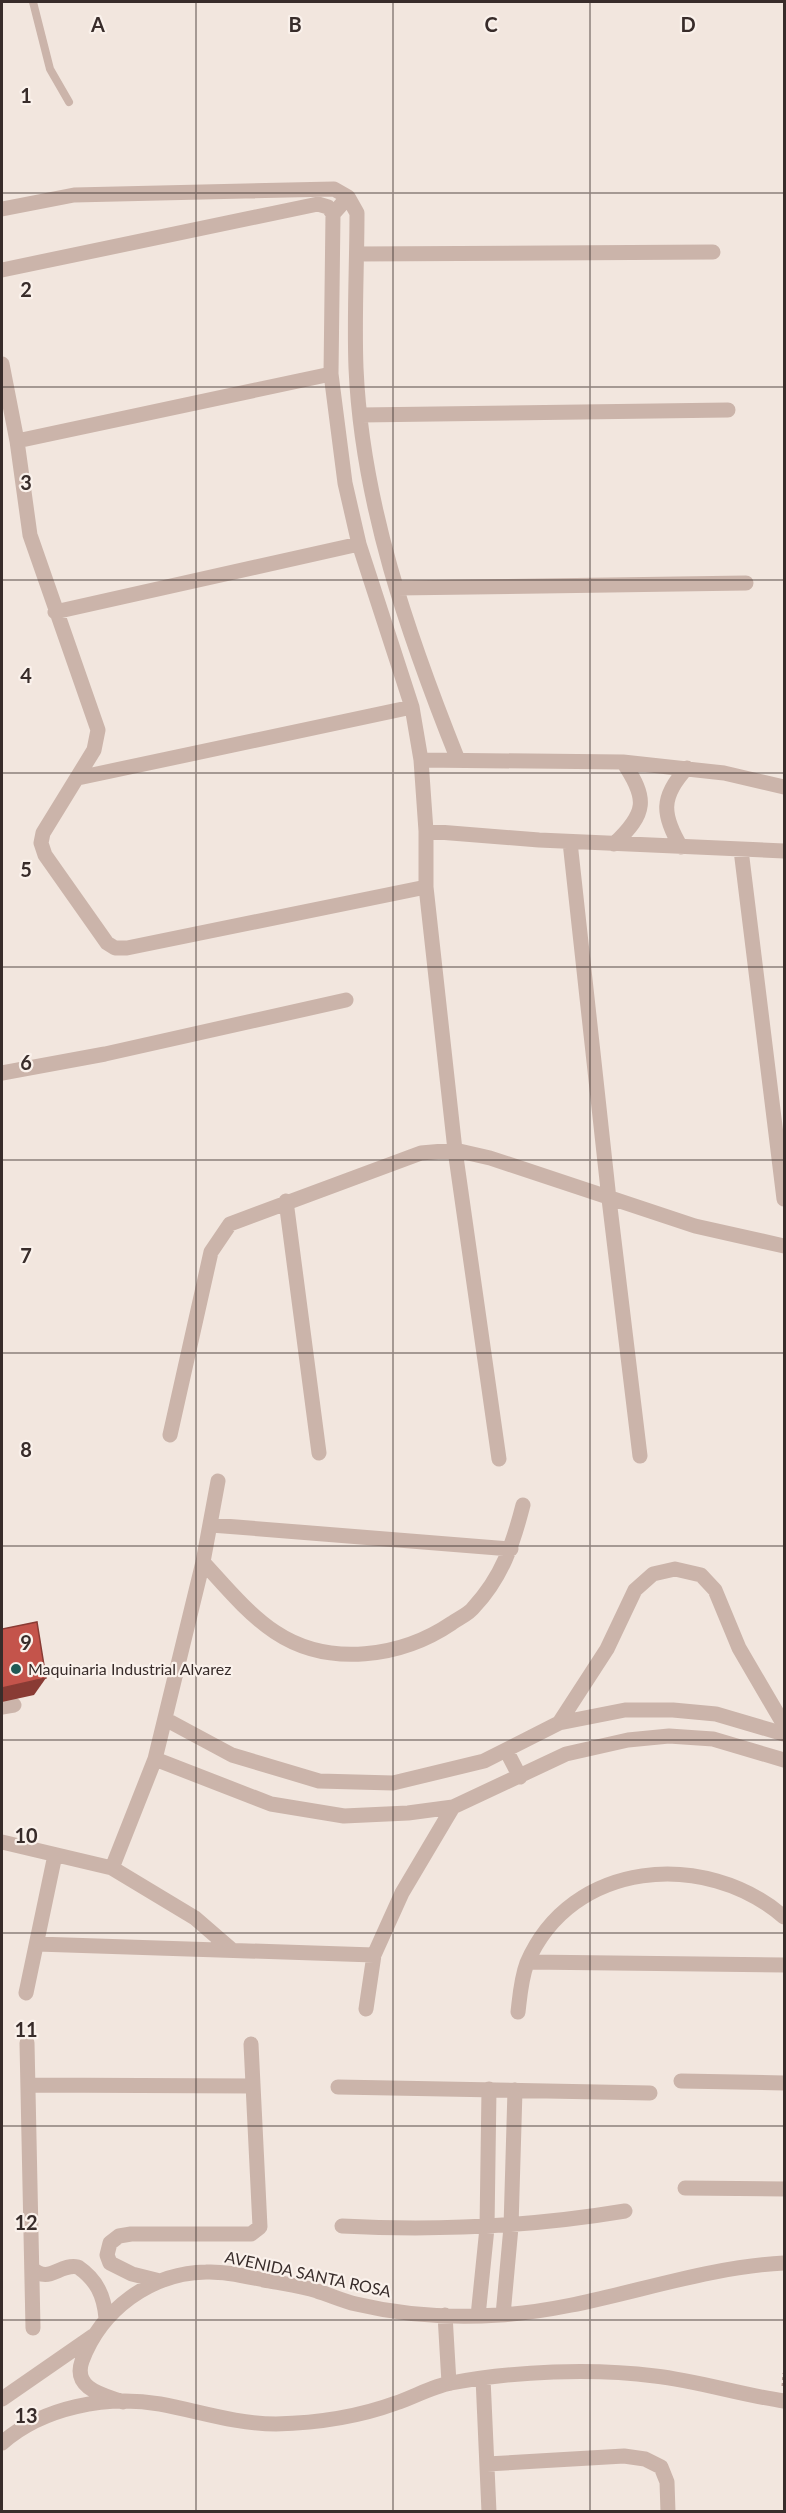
<svg xmlns="http://www.w3.org/2000/svg" width="786" height="2513" viewBox="0 0 786 2513" font-family="Lato,sans-serif">
	<style>
		.lines { fill: none; stroke-linecap: round; stroke-linejoin: round }
		.path { stroke: #b69d94; stroke-width: 3; stroke-dasharray: 3 3; stroke-linecap: butt }
		.lane { stroke: #cbb4aa; stroke-width: 8 }
		.street { stroke: #cbb4aa; stroke-width: 15 }
		.shaded-wall { fill: #893b34 }
		.building { fill: #c4544b; stroke: #893b34; stroke-width: 1.5 }
		.grid { fill: none; stroke: #382c2a; stroke-width: 1.5; stroke-opacity: 0.55 }
		.poi-dot { fill: #1f5954; stroke: #faf1eb; stroke-width: 2 }
		.labels { text-anchor: middle; stroke-width: 4.5; stroke-linejoin: round; paint-order: stroke }
		.poi-label { font-size: 16px; fill: #382c2a; stroke: #faf1eb; text-anchor: start }
		.street-label { font-size: 16px; fill: #382c2a; stroke: #faf1eb }
		.grid-label { font-size: 20px; text-anchor: middle; font-weight: bold; fill: #382c2a; stroke: #faf1eb; stroke-width: 4.5; stroke-linejoin: round; paint-order: stroke }
	</style>
	<rect width="100%" height="100%" fill="#f2e6de"/>
	<g class="lines">
		<path class="path" d="M783,2386l1,-13"/>
		<path class="lane" d="M33,2l17,67 19,33"/>
		<path class="street" d="M348,197l-15,17 -2,160 14,109 14,61 53,163 9,53 5,71v56l29,263 44,309
			M2,209l72,-14 260,-6 14,8 9,16c0,51 -3,104 -1,155 6,136 52,267 102,392
			M357,254l356,-2
			M2,270l316,-66 10,3 5,7
			M2,364l15,77 13,94 68,195 -4,20 -51,83 -2,10 4,12 62,88 8,5h12l299,-61
			M361,415l367,-5
			M17,441l314,-67
			M397,588l349,-5
			M55,612l304,-68
			M421,760l202,2 101,11 60,14
			M78,778l334,-71
			M426,831l113,9 245,11
			M570,842l39,357 31,257
			M614,844c33,-31 34,-45 9,-82
			M681,847c-19,-32 -21,-50 6,-79
			M741,850l43,349
			M2,1073l103,-19 241,-54
			M286,1201l33,252
			M170,1435l41,-183 19,-28 191,-71 34,-3 35,8 205,68 89,20
			M211,1525l300,24
			M203,1562c22,24 45,52 72,70 54,36 127,25 177,-9 7,-5 17,-9 22,-16 28,-30 39,-63 49,-102
			M2,1707l12,-2
			M165,1719l67,36 87,26 74,2 91,-22 75,-38 66,-13h48l43,4 68,20
			M559,1723l48,-74 28,-59 18,-16 22,-5 26,6 14,15 24,58 45,77
			M506,1750l14,27
			M155,1759l116,45 73,12 64,-3 45,-6 113,-53 62,-14 41,-4 44,3 71,21
			M2,1842l110,26 83,50 37,32
			M112,1868l43,-109 48,-197 15,-81
			M37,1944l337,11
			M528,1962l256,3
			M26,1993l29,-138
			M366,2009l8,-54 28,-62 51,-86
			M518,2012c2,-17 3,-33 9,-49 44,-103 178,-114 257,-46
			M27,2043l6,285
			M681,2081l103,2
			M28,2085l225,1
			M338,2087l312,6
			M685,2188l99,1
			M342,2226c98,5 187,1 283,-15
			M32,2268c17,17 27,-5 46,-1 19,13 26,29 28,51
			M160,2281l-28,-7 -22,-11 -3,-8 3,-12 9,-7 12,-2h120l9,-7 -9,-183
			M445,2315l4,68
			M503,2315l8,-88 4,-137
			M478,2316l9,-88 2,-139
			M483,2378l6,134
			M2,2399l91,-63
			M123,2402c-19,-7 -51,-13 -41,-41 19,-51 68,-88 124,-89 21,-1 42,5 63,9 16,3 33,5 48,10 13,4 26,10 39,13 46,11 97,14 144,11 96,-6 188,-47 284,-52
			M2,2443c41,-36 104,-48 158,-39 38,7 76,20 116,20 41,-1 82,-7 120,-21 18,-6 37,-17 55,-20 63,-12 142,-15 204,-7 44,5 86,19 129,25
			M487,2464l137,-8 21,3 16,8 6,15 1,30"/>
	</g>
	<path class="shaded-wall" d="M46,1678l-12,17 -32,7v-14z"/>
	<path class="building" d="M37,1622l9,56 -44,10v-59z"/>
	<path class="grid" d="M196,2v2510M393,2v2510M590,2v2510M2,193h782M2,387h782M2,580h782M2,773h782M2,967h782M2,1160h782M2,1353h782M2,1546h782M2,1740h782M2,1933h782M2,2126h782M2,2320h782"/>
	<circle class="poi-dot" cx="16" cy="1669" r="6"/>
	<g class="labels">
		<g class="poi-label">
			<text x="28" y="1675">Maquinaria Industrial Alvarez</text>
		</g>
		<g class="street-label">
			<text transform="translate(308 2274) rotate(12)" y="6">AVENIDA SANTA ROSA</text>
		</g>
	</g>
	<g class="grid-label">
		<text x="98" y="32">A</text>
		<text x="295" y="32">B</text>
		<text x="491" y="32">C</text>
		<text x="688" y="32">D</text>
		<text x="26" y="103">1</text>
		<text x="26" y="297">2</text>
		<text x="26" y="490">3</text>
		<text x="26" y="683">4</text>
		<text x="26" y="877">5</text>
		<text x="26" y="1070">6</text>
		<text x="26" y="1263">7</text>
		<text x="26" y="1457">8</text>
		<text x="26" y="1650">9</text>
		<text x="26" y="1843">10</text>
		<text x="26" y="2037">11</text>
		<text x="26" y="2230">12</text>
		<text x="26" y="2423">13</text>
	</g>
	<rect width="786" height="2513" fill="none" stroke="#382c2a" stroke-width="6"/>
</svg>
